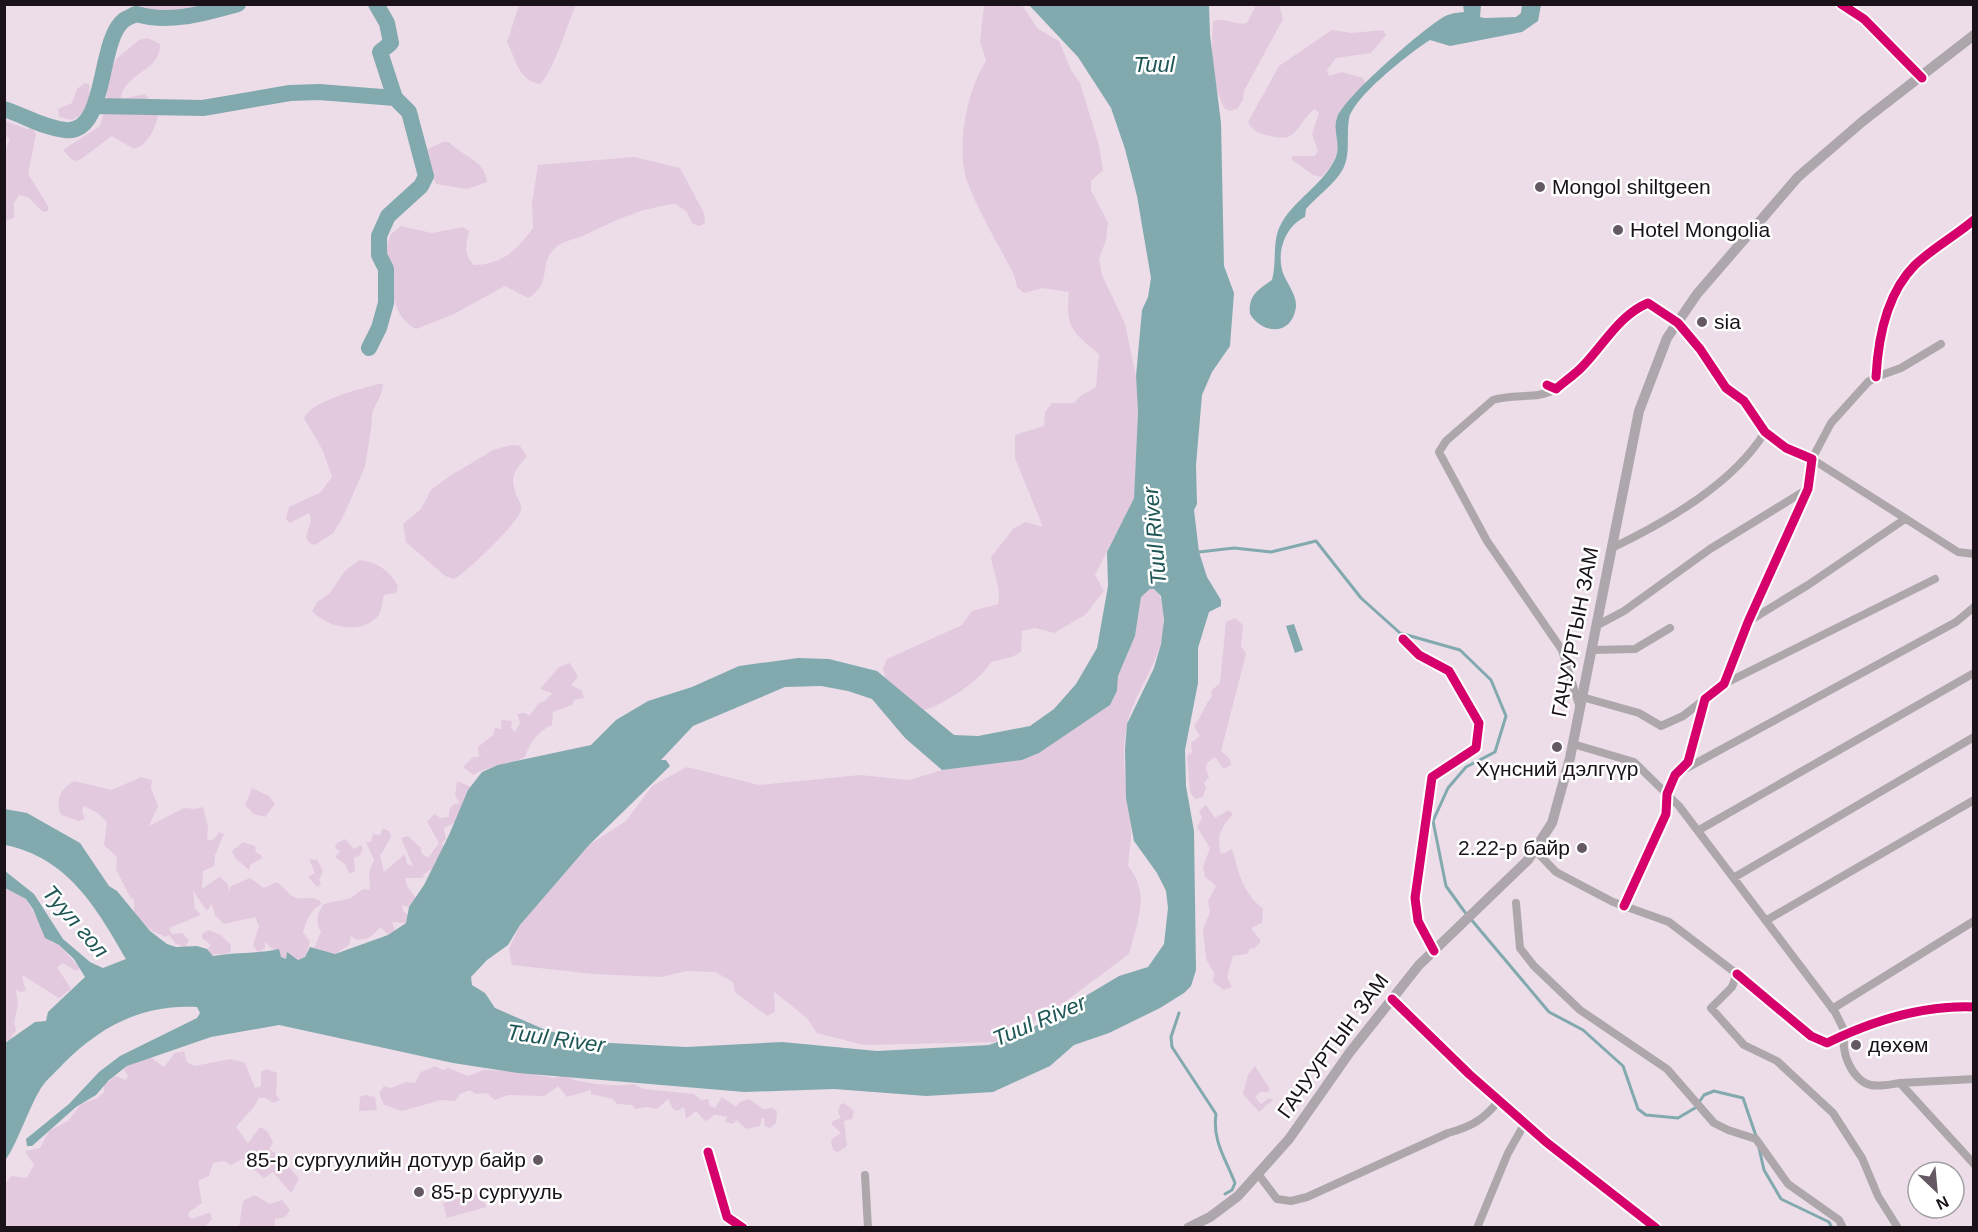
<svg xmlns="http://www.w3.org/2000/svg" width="1978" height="1232" viewBox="0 0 1978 1232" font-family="Helvetica,sans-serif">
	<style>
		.green { fill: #e3c9de }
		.water { fill: #82aaae; fill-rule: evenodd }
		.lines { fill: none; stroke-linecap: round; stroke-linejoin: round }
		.stream { stroke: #82aaae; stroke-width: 3 }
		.river { stroke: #82aaae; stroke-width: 16 }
		.street { stroke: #ada7ac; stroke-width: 8 }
		.secondary { stroke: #aea6ad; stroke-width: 10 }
		.cycleway-casing { stroke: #fff; stroke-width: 13 }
		.cycleway { stroke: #d6006c; stroke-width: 9 }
		.poi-dot { fill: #645862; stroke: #fff; stroke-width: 2 }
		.labels { text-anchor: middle; stroke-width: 5; stroke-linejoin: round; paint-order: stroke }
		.poi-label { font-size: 21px; fill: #1a1119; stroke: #fff; text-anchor: start }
		.street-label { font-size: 21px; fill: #1a1119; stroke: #fff }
		.water-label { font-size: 22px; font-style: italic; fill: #1e5555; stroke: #fff }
	</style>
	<rect width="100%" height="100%" fill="#ecdde9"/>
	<path class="green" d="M137,5v-1l66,1c-15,10 -55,21 -67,2z
		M519,5h57c-12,27 -18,55 -35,79 -23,-3 -25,-25 -34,-42z
		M984,5h38l16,24 21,12 12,29 9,13 19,62 4,25 -12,11v9l17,33 -2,17 -7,19 3,16 23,49 11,52 2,36 -4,86 -39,77 9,16 -19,24 -31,18 -19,-5 -13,3 -1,21 -9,5 -21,5c-10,18 -48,43 -67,48l-39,-32 -2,-10 4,-9 75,-34 10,-14 26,-7c4,-14 -5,-32 -7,-47l23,-29 12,-6 17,5 -28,-69v-23l29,-9 1,-14 7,-9h23l4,-6 17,-10 3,-33c-26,-21 -34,-27 -30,-62l-27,-4 -18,5 -7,-6 -3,-12c-13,-26 -43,-76 -49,-101 -7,-35 2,-83 21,-113l-6,-20z
		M1256,5h23l4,14 -39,72 -1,9 -6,9 -7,2 -6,-3c-13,-26 -13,-58 -11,-87 15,-4 22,5 34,2z
		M1332,30l20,3 31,-3 3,5 -15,18 -35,5 -9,12 2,6 13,-4 21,6 3,6 -17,18 -13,27c6,19 -1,35 -15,48l-8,-2 -22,-16 2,-3h22l3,-5 -6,-17 7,-21 -4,-4c-21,15 -14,36 -49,26 -10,-3 -13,-4 -18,-13l31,-56z
		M148,38l12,6c1,27 -31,26 -39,52l1,3 23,-5 14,18c-3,14 -10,33 -25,37l-22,-13 -31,23 -5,2 -5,-2 -8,-9 37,-24 7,-26v-20l9,-21 23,-19z
		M85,83l4,1c2,18 -1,28 -17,36l-13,-3 -1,-8 14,-6 5,-14z
		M5,121l22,8 5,-1 4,6 -8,40 20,32v5l-5,1 -14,-14 -10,-3 -5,8v15l-9,3v-69l5,-14 -5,-2z
		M443,142h6c13,15 36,17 38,40l-20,7 -31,-5 -6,-13 -4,-21z
		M634,157l46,11 24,45 1,10 -5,3 -7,-2 -7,-13 -10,-7c-36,4 -60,16 -91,31 -9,4 -23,6 -30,13 -17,15 -2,36 -27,50l-23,-12 -53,29 -36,14c-29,-15 -21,-49 -32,-77l7,-18 10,-8 31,7 31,-6 6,4c-3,14 -6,23 5,34 28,0 44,-16 59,-37l-1,-25 6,-38z
		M378,384h5c0,14 -14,25 -11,38l-7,45 -23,52 -9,14 -18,12 -6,-2 -3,-6 5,-17 -2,-7 -19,10 -4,-4 3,-12 32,-15 11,-15 -9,-26 -19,-33c9,-18 56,-29 74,-34z
		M511,445l9,1 7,10c-13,16 -18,20 -10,41 2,4 5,8 4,13 -2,12 -54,62 -67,69l-9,-3 -39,-34 -3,-18 18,-15 10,-19 19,-14 43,-26z
		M359,560c18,2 30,10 39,26l-2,7 -12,2c-2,8 -2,16 -7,22 -17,18 -51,10 -65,-6l5,-9 13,-9 15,-22z
		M1150,589h4c8,7 8,14 9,24 4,46 -27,72 -36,112 -7,33 0,67 4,100 1,13 -2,28 -3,41 23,28 9,56 1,88l-79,59 -54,29 -132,3 -47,-12 -10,-15 -33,-26 1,20 -8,4 -32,-24 -2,-10 -18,-10 -28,-1 -26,6 -68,-3 -81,-9 -3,-16 11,-24 69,-80 37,-24 26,-35 35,-19 72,18 101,-10 49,5 33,-10 80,-10 17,-7 71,-48 7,-14 1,-15 17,-40 6,-39z
		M1235,618l8,7 -2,21 5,8 -25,97 9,8 1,6 -7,4 -9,-12 -8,6 -1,7 3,7 -5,6 2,5 -3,9 -8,2 -5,-7 -3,-36 5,-4 -1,-9 9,-7 -6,-10c8,-10 10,-20 18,-30l-1,-5 9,-8 6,-61z
		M570,663l8,14 -7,8 11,6 2,7 -10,2 -2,5 -19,7 -1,13c-13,5 -23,19 -27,32 -17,9 -36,8 -52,18l-10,-8 10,-10h6l-1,-10 15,-12 2,-7 7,1 -1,-9 11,1 -1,7 4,4 5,-9 -3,-9 7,-1 6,2 9,-12 6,-2 7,-8 -12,-4 19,-22z
		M141,777l11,3 -1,8 7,18 -9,20 35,-18 12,1 7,-2 5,19 -1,14h6l6,-8 5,2 -9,21 -1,11 -11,5 -1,18 20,-14 -2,2 8,7 1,7 2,-5 19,-8 14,10 13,-6c8,5 10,13 20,16 8,2 14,-3 23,3l1,3c-10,6 -15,17 -18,28l7,10 -5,15 -8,3 -10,-7 -1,6 -6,-2 -1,-8 -5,1 -9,-8v6l-7,4 -5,-7 6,-19 -4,-9 -31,7 -9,-9 -3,-11 -5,7 -14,-20 2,17 6,7 -32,13 3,6 10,-1 7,7 -4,7 -9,-3 -7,-9 -4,2c-5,-4 -8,-3 -13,-6 -7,-5 -13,-13 -18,-20v-11l-4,-3 -14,-28 1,-12 -13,-12 3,-23 -9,-9 -14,-7 -2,5 3,8 -6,2 -18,-6c-6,-15 -1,-26 13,-34l38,9z
		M457,781l14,6 -1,3 -12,31 -14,7 2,11 -4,4 2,5 -3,12 -5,-1 -3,9 -9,6 -1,4h-18l2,8 9,12 -7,9 -7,-2 1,6 5,4 -2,8 -14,-1 3,8 -7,5 -7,-8 -12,11 -12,2 -6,-4 -2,9 -14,9 -21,-6 7,-16c-6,-10 -4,-19 3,-28l27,-6 12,-9 7,1 -1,-18 5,-12 -8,-18h5l2,-8 7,1 3,-7 7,4 1,5 -11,19 4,16 21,-18 2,10 6,2 -12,-28 7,-2 13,12 1,6 6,4 11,-15 -12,-21 7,-8 7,4 8,-1v-7l5,-6 6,-1 -5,-7z
		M252,788l17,8 6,8 -10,13 -11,-3 -9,-9z
		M1206,805l9,13 14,-8 4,4c-12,13 -16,21 -13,38l2,2 10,-5c8,26 9,41 31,60l-1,14 -11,5 10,13 -7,8 -4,-1 -3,6 -14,2 -6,21 5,10 -8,3 -11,-8 1,-9 -8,-14 -3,-30 7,-17 -2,-11 8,-15 -11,-9 -2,-10 7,-19 -13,-21 5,-9 -3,-7z
		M345,839l9,10 7,-4 2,4 -4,7 -5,2 1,14 -6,1 -4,-9 -10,-7 5,-6 -5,-3 2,-5z
		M243,842l12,4 1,6 6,4 -1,3 -10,5 -2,6 -14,-12 -3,-7z
		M309,859l8,1 6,11 -4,9 2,5 -4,2 -9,-10 7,-4z
		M4,888l22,11 25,43 8,3 21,23 -4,3 -13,-8 -6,4 14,22 -12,9 -35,-22 -2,1 4,14 -6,1 -4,-3 2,16 -4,17 2,8 -7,11 -5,-1z
		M208,930l13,5 10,10 -1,8 -20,2 -3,-6 4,-4 -9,-7v-4z
		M184,1051l3,11 7,4 37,-7 14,4 10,25 6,-2v-14l6,-3 10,4 -1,22 4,5 -7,3 -7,-5h-7l-5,9 -18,20 12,16 12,-16 7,4 6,11 -4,7 11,7 19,23 -8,14 -18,-21 -9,6 -11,-9 -3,-9 -8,-1 -11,6 -7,-4 -11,2 -4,13 -11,5 4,22 -13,9 -1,4 4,3 18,-7 2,7 -6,7 -201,2v-44l6,-8 16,2 7,-13 -9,-14 15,-3 9,-17 19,-10 13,-17 17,-6 6,-6v-7l11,-9 11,4 2,-4 -4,-6 3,-4 23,-9 14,10 11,-14z
		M435,1066l8,4 5,-2 20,8 16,-6 51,2 2,3 17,3 11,-3c9,9 56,12 69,9l9,5 51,5 7,6 7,-1 2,7 5,2 7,-11 14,10 4,-5 9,-3 14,10 9,-1 5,3 -1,12 -6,5 -5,-2 -1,-8h-2l-2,8 -14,3 -9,-9 -4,4 -8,-2 2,-5c-19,-5 -11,0 -22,4l-9,-10 -10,8 -2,-12 -7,4 -4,-2 -5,-10 -11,10 -9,-2 -13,2 -3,-4 -15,-1 -4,-5 -22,-5v-4l-24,7 -9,-11 -13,10 -37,-1 -13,5 -8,-7 -12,1 -5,-4 -10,4 -5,7 -14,-1 -39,11 -18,-6 -5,-12 5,-7 7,2 15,-6 9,1 6,-11z
		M1255,1066l15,23 -2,3h-8l-5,5 6,7 8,-6 4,2 -14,12 -16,-18 5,-19z
		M365,1095l10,2 2,13 -18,1 1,-14z
		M844,1103l10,8 -2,8 -8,2 3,25 -9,6 -5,-2 -2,-10 10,-7 -10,-9 2,-3 8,-3 -3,-6 2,-7z
		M481,1192l5,15 -39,11 -4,-15z
		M254,1195l16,9 12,-4 8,10 -5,7 -10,2v8h-46h10l4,-26z"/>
	<path class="water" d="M1029,5h180l1,30 11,88 3,143 10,27 -4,53 -18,26 -10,23 -6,70 1,39 -3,6 5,42 8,25 14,23v6l-12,6 -11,36v35l-13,67 1,36 8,45 2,139 -5,16 -7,7 -24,15 -51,25 -35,12 -24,21 -57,26 -67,4 -92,-7 -89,3 -227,-19 -65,-10 -174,-38 -68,12 -84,29 -18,14 -13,15 -20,12 -44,39h-5l-1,-7 43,-35 30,-32 21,-16 77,-38 3,-5 -3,-6c-55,-3 -96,19 -134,57 -7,8 -16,15 -22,24 -14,23 -21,50 -36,73v-118l30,-21 11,-1 2,-9 37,-35 -11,-18 -15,-14 -14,-7 -12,-29 -7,-10 -21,-11v-17l29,23 29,45 27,23 13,6 23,-9c-30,-52 -58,-101 -121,-114v-36l22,4 53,30 29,43 8,5 33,40 17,13 9,3 21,-1 10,3 6,7c22,-4 44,-2 66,-7l2,8 5,2 1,-7 11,8 7,-3 5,-10 25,7 53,-19 18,-12 3,-16 15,-22 25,-50 19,-45 14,-18 16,-7 93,-20 25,-25 32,-19 44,-14 47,-21 59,-8 31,1 48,12 77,64 24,1 52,-10 24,-17 22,-25 21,-36 11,-62 -1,-34 27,-54 4,-86 -2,-36 6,-66 6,-13 3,-19 -14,-82 -12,-47 -14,-41 -33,-51zM1150,589h4l7,7 3,24 -3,24 -7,24 -27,56 -2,25 1,49 8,43 23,32 9,18 2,17 -4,36 -16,23 -29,9 -92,55 -38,14 -112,6 -95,-9 -96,5 -76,-4 -62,-12 -53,-23 -10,-15 -13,-8 -1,-8 16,-17 21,-15 12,-20 69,-80 81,-79 -4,-6h-5l32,-34 92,-39 36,-1 27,5 24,8 33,39 37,32 80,-10 17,-7 71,-48 7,-14 1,-15 17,-40 6,-39z
		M1463,5h18l-1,12 4,1 32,-1 5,-4 1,-8h19l-3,16 -16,11 -72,14 -20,-6c-19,12 -77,57 -81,79 -3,16 2,34 -6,50 -8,15 -26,27 -37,40l-1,8c-20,9 -29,36 -22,56 4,11 14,22 13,34 -4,29 -33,28 -46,7 -2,-19 9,-25 22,-34 5,-18 0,-37 8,-54 12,-25 43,-41 55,-67 7,-15 -3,-27 2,-41 6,-20 85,-88 105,-100 8,-5 14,-5 22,-6z
		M1294,624l9,26 -8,3 -9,-27z"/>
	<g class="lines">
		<path class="stream" d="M1199,552l35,-4 37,4 45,-11 45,57 39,35 60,17 31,30 15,36 -11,36 -29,15 -18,21 -15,33 13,65 18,25 85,101 34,18 40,36 15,43 8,6 32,3 17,-10 9,-13 10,-4 29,7 13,38
			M1179,1013l-8,24 1,10 44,67c-4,27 10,45 19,69l-3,7 -7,4
			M1759,1148l5,22 17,29 48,23 3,6"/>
		<path class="river" d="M96,106l107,2 87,-15 29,-1 76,6
			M4,109c22,7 37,18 61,21 43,5 32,-89 59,-110 3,-2 8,-4 12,-6 34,10 69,-1 102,-10
			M369,348l10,-20 7,-25v-34l-7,-14v-19l9,-20 33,-30 5,-10 -17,-64 -14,-14 -15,-46 11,-9 -4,-20 -11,-19"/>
		<path class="street" d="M1841,4l23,15 58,59
			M1941,344l-40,24 -25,9 -8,5 -37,41 -19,36 146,93 16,2
			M1876,377c2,-38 11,-84 39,-112 18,-17 40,-29 59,-45
			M1547,385l9,4c8,-7 18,-14 25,-21 22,-22 38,-53 67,-65l30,20 22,26 26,39 18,13 21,31 21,16 26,11 -4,30 -60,133 -24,62 -19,15 -17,63 -13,13 -8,19 -1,20 -42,92
			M1556,389c-20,11 -41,4 -63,11l-47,41 -7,11 48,89 75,109 18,58
			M1612,548c54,-26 121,-64 153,-116
			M1749,621l59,-36 97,-66
			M1596,626l28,-15 86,-62 96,-59
			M1403,639l16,16 30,16 30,52 -3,25 -44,29 -17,121 3,23 16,30
			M1592,650l43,-1 35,-21
			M1724,684l211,-105
			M1582,697l57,16 22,13 22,-10 22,-17
			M1573,744l61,18 45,44 156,206 11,22c-8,15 7,48 25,51 9,2 20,-1 29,-2l74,81
			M1685,769l271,-147 18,-15
			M1699,830l275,-157
			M1535,850l21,22 57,30 56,20 68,52 -5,13 -21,21 33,37 33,16 56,52 29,45 16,38 20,32
			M1735,877l239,-140
			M1516,903l4,45 14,18 46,44 87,59 47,54 14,7 28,9 32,45 51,36 4,8
			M1767,920l207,-120
			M1737,974l74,62 16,7c45,-22 97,-38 147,-36
			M1392,999l77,75 77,68 110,86
			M1832,1009l142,-88
			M1900,1083l74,-4
			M708,1152l19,65 16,11
			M1258,1174l19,25 14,2 16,-4 141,-64c23,-6 37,-14 51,-33
			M865,1175l3,53
			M1477,1228l31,-75 17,-30"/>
		<path class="secondary" d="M1188,1228l22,-11 28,-21 51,-57 61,-87 69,-87 109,-105 24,-37 18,-65 69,-347 28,-73 30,-44 101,-117 65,-56 111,-86"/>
		<defs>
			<path id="cycleway" d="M1841,4l23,15 58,59
				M1876,377c2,-38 11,-84 39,-112 18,-17 40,-29 59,-45
				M1547,385l9,4c8,-7 18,-14 25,-21 22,-22 38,-53 67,-65l30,20 22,26 26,39 18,13 21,31 21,16 26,11 -4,30 -60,133 -24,62 -19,15 -17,63 -13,13 -8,19 -1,20 -42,92
				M1403,639l16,16 30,16 30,52 -3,25 -44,29 -17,121 3,23 16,30
				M1737,974l74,62 16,7c45,-22 97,-38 147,-36
				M1392,999l77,75 77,68 110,86
				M708,1152l19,65 16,11"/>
		</defs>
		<use href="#cycleway" class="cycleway-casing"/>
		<use href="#cycleway" class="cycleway"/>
	</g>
	<g class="poi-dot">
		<circle cx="1540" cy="187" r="6"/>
		<circle cx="1618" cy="230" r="6"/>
		<circle cx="1702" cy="322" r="6"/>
		<circle cx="1557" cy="747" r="6"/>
		<circle cx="1582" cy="848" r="6"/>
		<circle cx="1856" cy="1045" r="6"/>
		<circle cx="538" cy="1160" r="6"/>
		<circle cx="419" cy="1192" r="6"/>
	</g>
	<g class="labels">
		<g class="poi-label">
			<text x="1552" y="194">Mongol shiltgeen</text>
			<text x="1630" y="237">Hotel Mongolia</text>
			<text x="1714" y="329">sia</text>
			<text x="1557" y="776" text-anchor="middle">Хүнсний дэлгүүр</text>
			<text x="1570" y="855" text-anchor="end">2.22-р байр</text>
			<text x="1868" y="1052">дөхөм</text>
			<text x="526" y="1167" text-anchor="end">85-р сургуулийн дотуур байр</text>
			<text x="431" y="1199">85-р сургууль</text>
		</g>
		<g class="street-label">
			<text transform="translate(1575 632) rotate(-79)" y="7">ГАЧУУРТЫН ЗАМ</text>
			<text transform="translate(1333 1046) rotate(-54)" y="7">ГАЧУУРТЫН ЗАМ</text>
		</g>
		<g class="water-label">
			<text x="1154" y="72">Tuul</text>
			<text transform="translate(1154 536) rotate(-95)" y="8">Tuul River</text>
			<text transform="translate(76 921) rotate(49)" y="8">Туул гол</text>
			<text transform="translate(1039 1020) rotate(-23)" y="8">Tuul River</text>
			<text transform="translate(556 1038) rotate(8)" y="8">Tuul River</text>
		</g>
	</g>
	<rect width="1978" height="1232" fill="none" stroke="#1a1119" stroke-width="12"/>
	<g transform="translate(1936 1190) rotate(154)"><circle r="28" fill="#ffffff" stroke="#a3a0a3" stroke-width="1.5"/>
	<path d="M0-4.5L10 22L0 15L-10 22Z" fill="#645862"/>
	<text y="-9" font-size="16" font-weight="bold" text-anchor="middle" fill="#1a1119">N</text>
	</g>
</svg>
